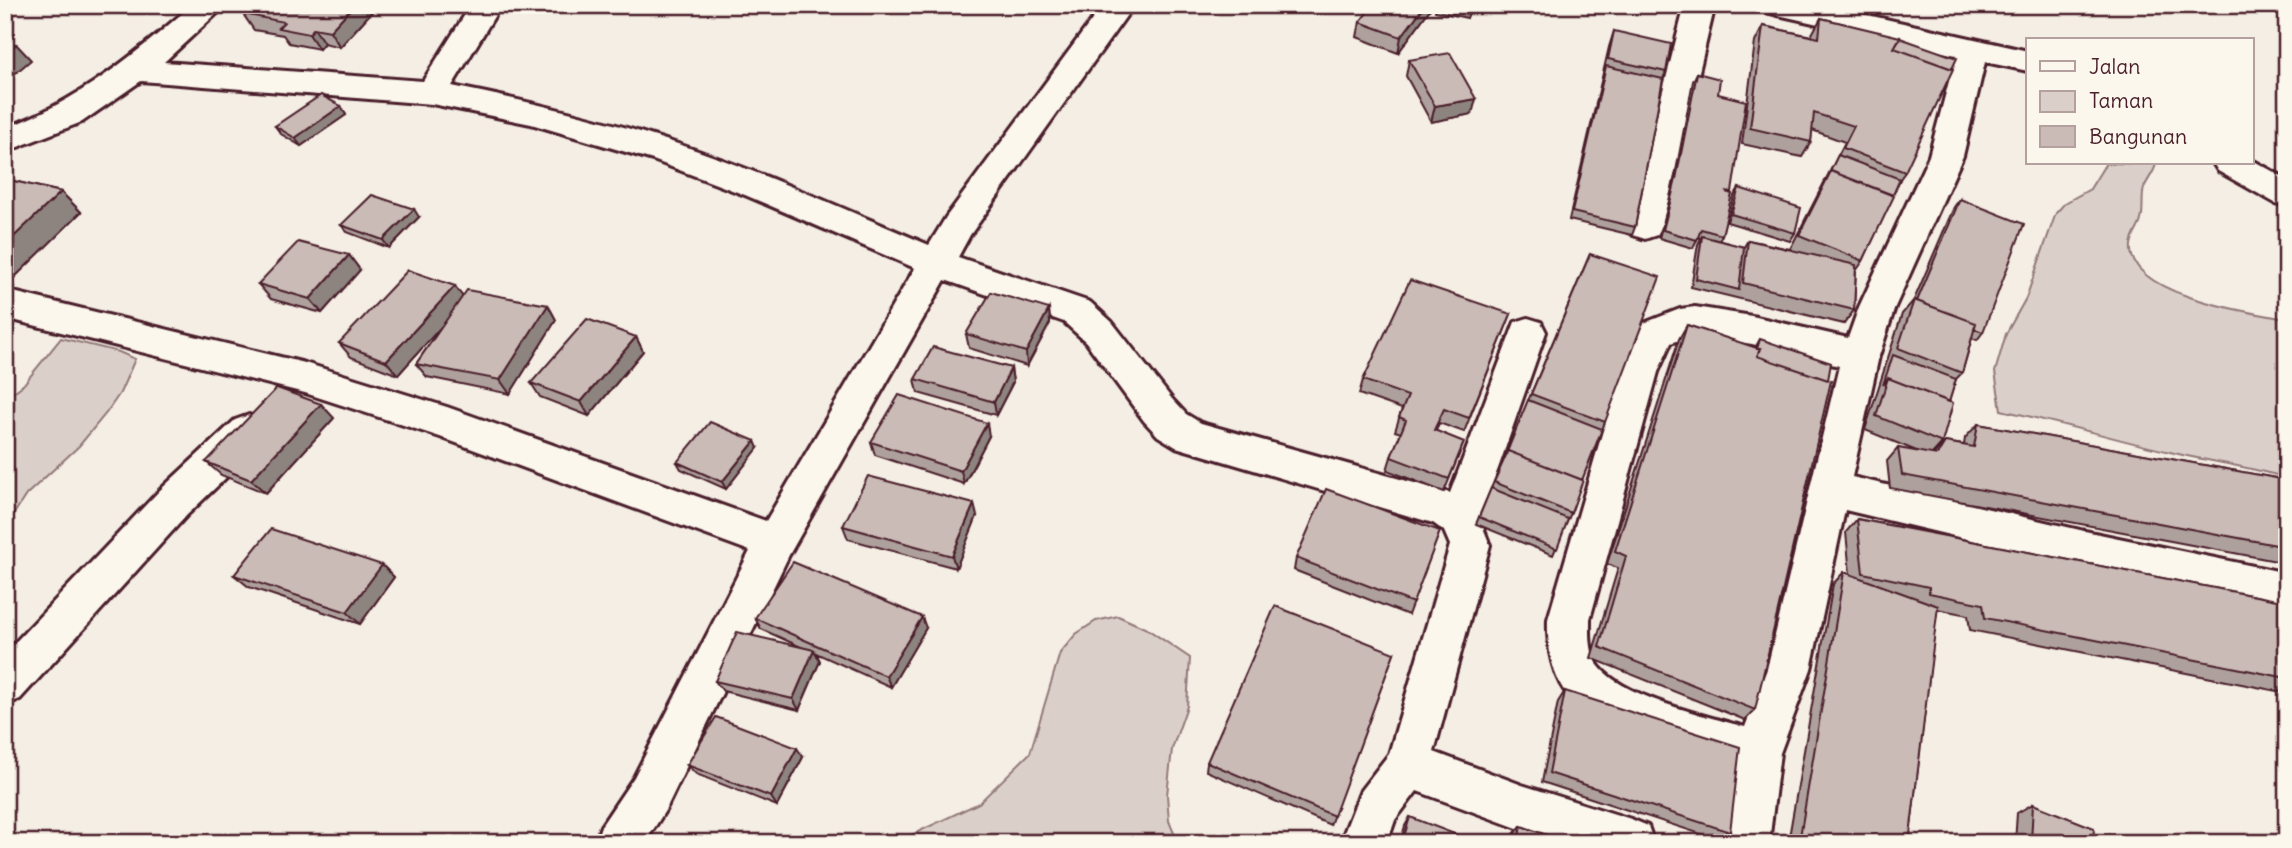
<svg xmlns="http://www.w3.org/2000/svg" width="2292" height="848" viewBox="0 0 2292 848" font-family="Delius,sans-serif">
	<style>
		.green { fill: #dbd0c9; stroke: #92787a; stroke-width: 2 }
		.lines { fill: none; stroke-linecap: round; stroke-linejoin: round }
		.minor-casing { stroke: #4a1f2b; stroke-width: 6 }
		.minor { fill: #fbf7ec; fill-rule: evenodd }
		.wall { fill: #aea19d; stroke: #4a1f2b; stroke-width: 2 }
		.shaded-wall { fill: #8d837f; stroke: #4a1f2b; stroke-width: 2 }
		.building { fill: #cabbb6; stroke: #4a1f2b; stroke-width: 2 }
	</style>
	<rect width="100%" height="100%" fill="#f4eee4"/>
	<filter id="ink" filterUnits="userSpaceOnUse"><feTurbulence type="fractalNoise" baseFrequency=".0143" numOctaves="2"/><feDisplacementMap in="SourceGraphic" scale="14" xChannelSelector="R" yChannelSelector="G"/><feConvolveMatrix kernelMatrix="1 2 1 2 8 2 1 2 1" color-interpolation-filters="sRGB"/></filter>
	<g filter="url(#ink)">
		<path class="green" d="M2106,163l50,1c-2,9 -9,16 -12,24 -3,10 0,22 -3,32 -2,9 -9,15 -10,25 -5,50 121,68 156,74v159c-41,-12 -76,-16 -117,-26 -56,-13 -112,-30 -169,-42l-6,-38 11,-38 20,-36 30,-85 9,-10 25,-14z
			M61,338l58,14 16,7 -15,34 -13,19 -28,34 -53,49 -18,28h-3v-124l19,-15z
			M1118,616l29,13 43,29 -3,48 -15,43 -5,46 2,26 9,22h-276l3,-5 74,-35 51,-50 30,-100 16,-19 20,-13z"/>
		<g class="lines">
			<defs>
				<path id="minor" d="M192,5h34l-62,57 259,19 48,-76h30l-49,81c76,15 152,33 226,58 86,29 168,66 251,101l17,-28 157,-212h31l-164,230 -12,22 132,45 22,20 60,77 14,15 15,9 249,70 65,-171 13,-4 13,4 5,10 -66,188 10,25 -56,207 88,33 109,34 17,7 6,17h-96l-141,-52 -22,29 -8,23h-47l21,-53 28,-36 61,-209 -6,-14 -11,-8 -257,-76 -18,-11 -14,-15 -58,-79 -22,-20 -119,-42 -156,275 -123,254 -21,34h-50l6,-17 33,-49 116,-226 -310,-114 -135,-44 -300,-75v-28l300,73 142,44 319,114 149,-253 -170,-73 -92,-35 -122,-36 -99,-20 -291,-23 -59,41 -77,30v-24c73,-26 129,-73 187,-123z
					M1685,5h30l-53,221 -5,9 -12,4 -12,-4 -5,-9z
					M1763,5h60l205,46v20l-43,-9 -22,94 -68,151 -16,49 -27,121 228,53 207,43v38l-207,-45 -235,-56 -34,159 -31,84 -11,90h-47l10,-76c-45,-14 -126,-34 -160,-67 -20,-20 -25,-54 -24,-81l72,-247 24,-49 36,-14 15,-2 57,9 96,22 11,-31 70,-151 27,-101 -178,-40 -11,-3zM1695,335l57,9 87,22 -72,303 -22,58c-38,-11 -129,-31 -149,-65 -7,-12 -6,-30 -6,-43l68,-247 13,-29z
					M2252,160l35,19v27l-12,-3 -57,-32 -5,-8h39z
					M249,415l14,5 5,11 -5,11 -76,73 -167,184 -15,6v-52l154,-162 76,-71z"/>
			</defs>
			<use href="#minor" class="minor-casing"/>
			<use href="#minor" class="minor"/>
		</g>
		<path class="wall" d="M252,5h126l-38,42 -16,-4 -5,6 -30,-6 -6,-8 -29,-5 -11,-16z
			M1373,5h58l-1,4 -32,44 -41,-16 3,-15z
			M1436,5h36l-5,13 -32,-7z
			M1821,18l79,20 5,134 -5,7 -37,82 -7,10 -2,39 -10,14 -153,-37 7,-43 3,-6 -3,-1 -5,11 -34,-10 14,-51 20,-106 4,-8 21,21 14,98 -10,43 -3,6 25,6 4,-7 42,9 55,-107 -33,-12 -1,12 -9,15 -60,-13 13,-102 8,-16 49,10v-2z
			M1614,31l52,41 -3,7 -28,148 -3,8 -63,-15 40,-173z
			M1409,60l63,54 -41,8 -25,-46z
			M341,106l5,9 -45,31 -20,-12 -6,-8z
			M5,179l56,13 20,20 -66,65 -10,-2z
			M1739,188l56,45 -5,8 -63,-19 7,-26z
			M1960,199l23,133 -6,8 -5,-2 -10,35 -6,6 -7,23 -7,41 -10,11h2l11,-12 19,3 1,-7 13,-14 309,56v83l-397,-75 -3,-27 11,-13 21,4 -54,-22 37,-116 12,-14 40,-93z
			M419,217l-30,31 -42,-16 -6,-7z
			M1590,254l15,168 -23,58 -11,33 -18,42 -77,-31z
			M349,255l11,15 -38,43 -51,-14 -13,-15z
			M462,297l86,8 8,15 -46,74 -83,-17 -11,-13 27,-40 -45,51 -47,-18 -12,-14z
			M1049,309l1,14 -23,43 -58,-18 -3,-14z
			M1511,314l-47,118 -25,-9 -3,8 28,11 -20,50 -57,-22 4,-13 10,-24 -6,-2 7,-22 -43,-15 4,-14z
			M1687,325l68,23 5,-9 -5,371 -10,10 -154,-62 27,-90 -11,-4 72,-225z
			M636,337l7,14 -54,65 -49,-19 -9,-14z
			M1011,368l2,14 -17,33 -78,-22 -3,-14z
			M334,418l-68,75 -45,-18 -15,-13z
			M989,436l-25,48 -89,-29 -4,-13z
			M758,448l-32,41 -45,-20 -4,-7z
			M977,516l-21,52 -108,-29 -5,-13z
			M1857,519l430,83v91l-317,-63 -2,-15 -31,-6 -28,234h-121l45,-259 11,-12 6,2 -4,-42z
			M1440,531l-32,84 -114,-45 2,-12z
			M382,565l12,12 -34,47 -111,-37 -15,-12z
			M755,618l171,10 -35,59 -75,-34 4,8 -21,49 -76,-19 -8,-10 86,-34 -40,-18z
			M1394,653l-64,172 -124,-54 1,-9z
			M1565,691l165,141 -11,8 -177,-58 16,-80z
			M803,757l-26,49 -81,-32 -9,-9z
			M2033,804l60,39h-78l2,-30z
			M1410,817l54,25 1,1h-65l5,-17z
			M1521,826l48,17h-56l1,-9z"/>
		<path class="shaded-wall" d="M354,5h24l-38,42 -10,-16z
			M1425,5h6l-1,4 -32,44 3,-16z
			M314,28l10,15 -5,6 -10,-15z
			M16,44l15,16 -26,22v-28z
			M1476,99l-4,15 -41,8 4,-16z
			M341,106l5,9 -45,31 -6,-8z
			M61,192l20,20 -66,65 -10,-9v-23z
			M414,209l5,8 -30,31 -6,-8z
			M349,255l11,15 -38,43 -12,-14z
			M455,286l10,14 -67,75 -12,-14z
			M548,305l8,15 -46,74 -10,-14z
			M1049,309l1,14 -23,43 -1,-14z
			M636,337l7,14 -54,65 -8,-14z
			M1011,368l2,14 -17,33 -2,-13z
			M321,404l13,14 -68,75 -15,-13z
			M987,423l2,13 -25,48 -3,-13z
			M755,441l3,7 -32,41 -4,-7z
			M974,504l3,12 -21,52 -4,-12z
			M382,565l12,12 -34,47 -13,-12z
			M922,617l4,11 -35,59 -5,-11z
			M814,650l6,11 -21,49 -6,-11z
			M797,748l6,9 -26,49 -6,-9z"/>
		<path class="building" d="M252,5h102l-24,26 -16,-3 -5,6 -31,-6 6,-6 -41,-8z
			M1373,5h52l-24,32 -41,-15z
			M1448,5h23l-2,5z
			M1821,18l79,19 -6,11 59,21 -48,103 -62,-24 11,-22 -40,-13 -3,29 -61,-14 13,-102 56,12z
			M1614,31l57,13 -5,28 -58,-13z
			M1900,38l57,20 -5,11 -58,-21z
			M5,42l11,2 -11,10z
			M1450,53l26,46 -41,7 -26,-46z
			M1606,66l57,13 -28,148 -63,-15z
			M1697,73l23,6 -2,15 28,7 -14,91h-6l6,2 -10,41 -21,-6 -4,11 -34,-10 13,-51z
			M321,95l20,11 -46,32 -20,-12z
			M1838,155l62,24 -7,16 -62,-24 -4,7z
			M1831,171l63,25 -31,65 -64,-26z
			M5,179l56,13 -56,53z
			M1739,188l62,20 -6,25 -64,-19z
			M372,195l42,14 -31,31 -42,-15z
			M1960,199l64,25 -41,108 -9,-3 2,-6 -59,-22z
			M1702,236l42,11 -5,43 -43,-11z
			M1748,240l108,25 -2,45 -111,-27z
			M298,242l51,13 -39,44 -52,-15z
			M1590,254l70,23 -55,145 -74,-28z
			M408,270l47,16 -69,75 -47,-18z
			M1410,280l101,34 -42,104 -25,-9 -10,21 30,12 -15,37 -58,-22 15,-37 -7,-3 9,-21 -45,-16z
			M467,290l81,15 -48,75 -84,-16z
			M991,292l58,17 -23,43 -60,-18z
			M1914,300l62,23 -14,50 -64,-25z
			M587,319l49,18 -55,65 -50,-19z
			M1687,325l73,24 -3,7 74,25 -76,329 -156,-63 27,-91 -11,-5z
			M1760,339l71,24 -3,17 -71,-24 3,-7h-3z
			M933,347l78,21 -17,34 -79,-23z
			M1893,355l63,24 -7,23 -61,-24 -5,7z
			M1888,378l65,25 -11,40 -66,-27z
			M277,388l44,16 -70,76 -45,-18z
			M899,395l88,28 -26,48 -90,-29z
			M1528,400l74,29 -20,51 -74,-29 -3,6z
			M710,422l45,19 -33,41 -45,-20z
			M1978,424l309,56v67l-385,-72 -4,-27 39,7 8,-13 29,5z
			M1508,451l75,29 -12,33 -77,-31z
			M868,476l106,28 -22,52 -109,-30z
			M1491,488l77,31 -11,30 -78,-32z
			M1326,489l114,42 -27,72 -117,-45z
			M1857,519l430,83v76l-302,-60 -2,-14 -54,-11v-6l-66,-14z
			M271,529l111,36 -35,47 -113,-37z
			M793,562l129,55 -36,59 -131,-58z
			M1844,572l94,34 -29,237h-110z
			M1275,606l119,47 -60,163 -127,-54z
			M737,632l77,18 -21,49 -78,-18z
			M1565,691l175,56 -10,85 -181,-59z
			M716,717l81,31 -26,49 -84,-32z
			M2033,804l61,24 -1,15h-62z
			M1410,817l55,21 -2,5h-61z
			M1521,826l48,17h-51z"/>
	</g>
	<rect width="2292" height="848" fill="none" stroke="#fbf7ec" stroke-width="28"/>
	<rect x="14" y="14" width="2264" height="820" fill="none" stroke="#4a1f2b" stroke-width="2.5" filter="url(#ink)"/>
	<rect x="2026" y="38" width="228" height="126" fill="#fbf7ec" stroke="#b4a19f" stroke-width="2"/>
	<rect x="2040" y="61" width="35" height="10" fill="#fbf7ec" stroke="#b4a19f" stroke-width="2"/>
	<text x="2089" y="74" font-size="21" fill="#4a1f2b">Jalan</text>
	<rect x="2040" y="91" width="35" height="21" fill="#dbd0c9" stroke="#b4a19f" stroke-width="2"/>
	<text x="2089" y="108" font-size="21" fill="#4a1f2b">Taman</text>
	<rect x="2040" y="126" width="35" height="21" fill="#cabbb6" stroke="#b4a19f" stroke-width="2"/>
	<text x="2089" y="144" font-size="21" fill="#4a1f2b">Bangunan</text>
</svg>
